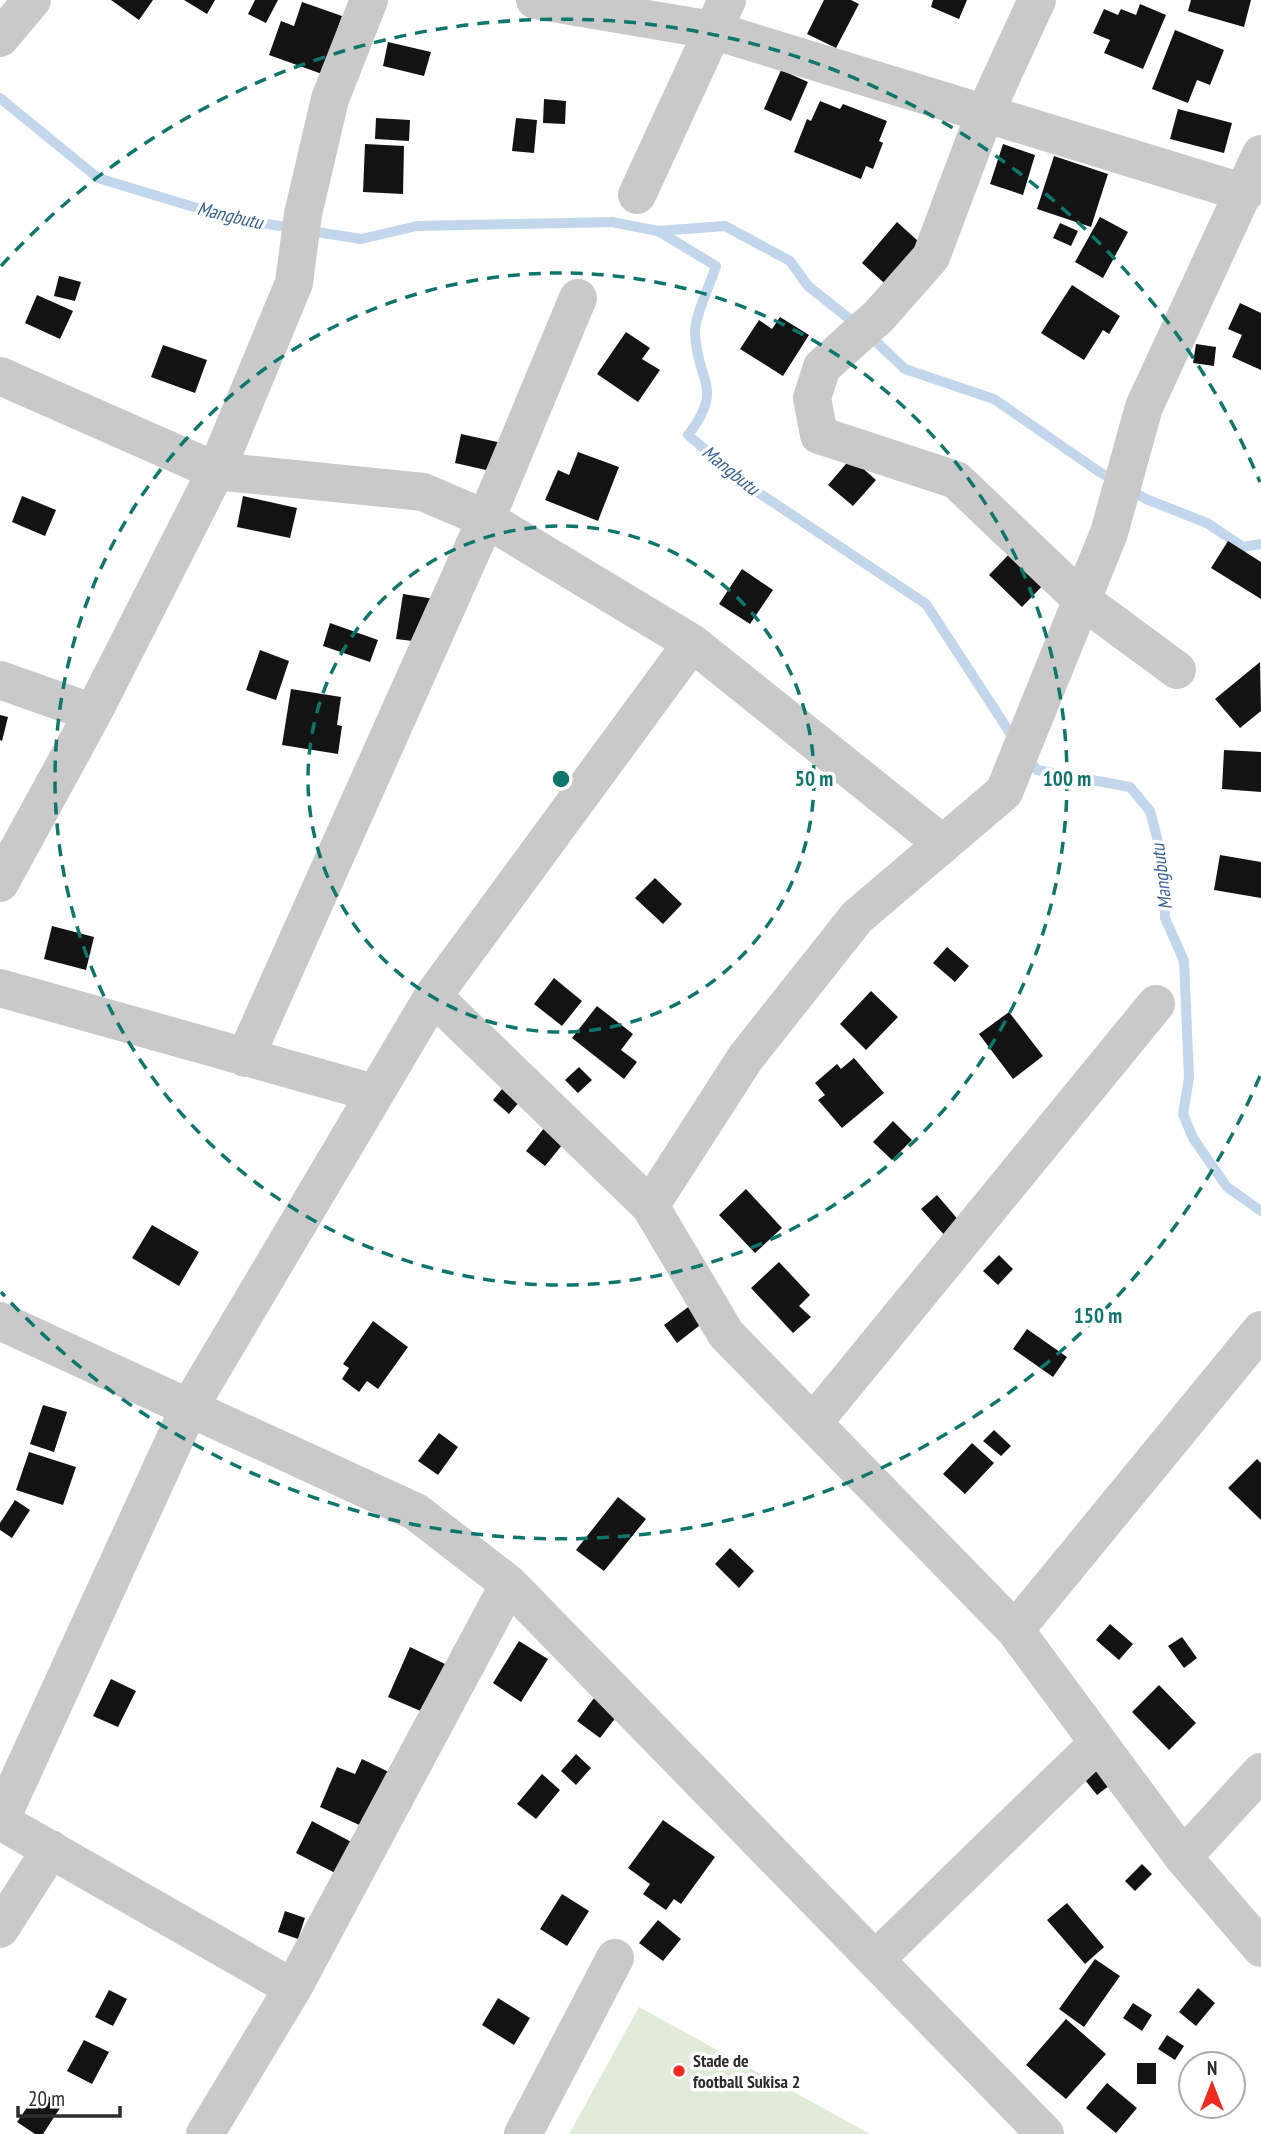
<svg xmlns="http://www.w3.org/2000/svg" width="1261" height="2134" viewBox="0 0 1261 2134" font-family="'PT Sans Narrow',sans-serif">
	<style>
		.green { fill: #e0ebd8 }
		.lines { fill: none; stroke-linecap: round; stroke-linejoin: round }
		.stream { stroke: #c2d7ec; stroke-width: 10 }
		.building { fill: #131313 }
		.minor { stroke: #c9c9c9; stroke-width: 38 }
		.ring { fill: none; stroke: #0f766e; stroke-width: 3.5; stroke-dasharray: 12 9 }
		.poi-dot { fill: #ef2b22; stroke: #fff; stroke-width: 2.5 }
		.labels { text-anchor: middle; stroke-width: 7; stroke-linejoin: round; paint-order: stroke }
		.poi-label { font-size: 18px; font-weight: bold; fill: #2c2c2c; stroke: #fff; text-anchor: start }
		.water-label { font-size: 19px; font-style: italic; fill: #366392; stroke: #fff }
		.centre { fill: #0f766e; stroke: #fff; stroke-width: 3.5 }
		.ring-label { font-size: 21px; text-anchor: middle; font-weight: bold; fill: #0f766e; stroke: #fff; stroke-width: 7; stroke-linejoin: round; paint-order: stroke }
	</style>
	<rect width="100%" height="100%" fill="#fff"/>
	<path class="green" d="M639,2007l231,127h-301z"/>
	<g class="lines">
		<path class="stream" d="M0,98l98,80 132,40 131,21 56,-13 195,-4 46,9 58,35c-5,17 -22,51 -21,67 2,50 30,54 -7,102l62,52 176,117 90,138
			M658,231l67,-5 65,35 18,25 49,39
			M869,335l36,34 89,30 104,72 48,28 61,24 36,24 18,-3
			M1028,758l9,12 93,17 20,24 14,54 1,53 19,43 5,117 -6,36 10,24 34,49 34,24"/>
	</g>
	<path class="building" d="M111,0h42l-14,20z
		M184,0h31l-8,14z
		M255,0h23l-12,23 -18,-9z
		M824,0h27l8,4 -23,44 -29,-14z
		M933,0h34l-8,19 -28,-12z
		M1191,0h60l-7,27 -56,-16z
		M302,2l40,14 -20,58 -53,-19 12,-34 13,5z
		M1140,4l26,11 -23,54 -39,-16 6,-13 -17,-7 11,-24 14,6 3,-6 15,6z
		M1175,30l49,20 -14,35 -13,-5 -9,23 -36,-14z
		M388,42l43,10 -7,24 -41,-10z
		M781,70l27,12 -17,39 -27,-12z
		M544,99l22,2 -1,23 -22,-1z
		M820,101l20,8 3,-5 44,17 -8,20 4,2 -10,26 -7,-3 -5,13 -67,-27 13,-33 4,2z
		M1178,109l54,14 -8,30 -54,-14z
		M376,118l34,2 -1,21 -34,-2z
		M516,118l21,2 -3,33 -22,-2z
		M365,144l39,2 -1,48 -40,-2z
		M1003,144l32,11 -12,40 -33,-11z
		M1054,156l54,18 -17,53 -54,-18z
		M1100,217l28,15 -25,46 -28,-16z
		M897,222l31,28 -36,40 -30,-27z
		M1060,223l18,8 -7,15 -18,-8z
		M59,276l22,6 -6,19 -21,-5z
		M1072,285l48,31 -11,18 -6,-4 -19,30 -43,-27z
		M37,295l36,16 -13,28 -35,-16z
		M1240,303l21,10v57l-29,-13 10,-22 -14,-6z
		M780,317l29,18 -26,41 -43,-27 19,-29 13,9z
		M626,332l24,16 -8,11 18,11 -22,32 -41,-28z
		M1196,344l20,3 -2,19 -21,-3z
		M163,345l44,15 -12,33 -44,-16z
		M461,434l41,9 -7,29 -40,-9z
		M578,452l41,15 -21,54 -53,-21 13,-30 11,5z
		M851,458l25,22 -23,26 -25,-21z
		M22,496l34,14 -11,26 -33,-14z
		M243,496l54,12 -7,30 -53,-11z
		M1228,541l33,21v37l-50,-31z
		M1019,544l33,32 -30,31 -33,-32z
		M742,569l31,21 -23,34 -31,-20z
		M403,594l32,5 -6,44 -33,-4z
		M330,623l48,17 -8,22 -47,-16z
		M260,650l29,11 -13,39 -30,-10z
		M1260,662l1,49 -21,17 -25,-29z
		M291,689l50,8 -4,28 5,1 -4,28 -56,-9z
		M0,715l8,2 -6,24 -2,-1z
		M1224,750l37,2v40l-39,-3z
		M1220,855l41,7v36l-47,-8z
		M655,878l27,26 -19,20 -28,-26z
		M52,926l42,11 -8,33 -42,-11z
		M947,947l22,19 -14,16 -22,-19z
		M554,978l28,23 -20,25 -28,-22z
		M871,991l27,26 -32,33 -26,-26z
		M597,1006l36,28 -12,16 16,12 -13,17 -52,-41z
		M1009,1012l34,44 -30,23 -34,-45z
		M854,1058l30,35 -42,35 -24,-28 7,-5 -10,-12 22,-19 4,5z
		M579,1067l13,13 -14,13 -13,-13z
		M516,1072l17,14 -24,28 -16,-14z
		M893,1121l19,19 -20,20 -19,-18z
		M548,1123l19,16 -22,27 -19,-15z
		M746,1189l36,39 -27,25 -36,-38z
		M937,1195l24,28 -15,14 -25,-28z
		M152,1225l47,27 -20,34 -47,-28z
		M999,1255l14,14 -15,16 -15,-14z
		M779,1262l31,33 -11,11 12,11 -18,16 -42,-45z
		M691,1305l13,17 -27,21 -13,-18z
		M373,1321l35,26 -30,42 -11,-8 -8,11 -17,-13 7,-11 -6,-4z
		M1027,1329l40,28 -14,20 -40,-28z
		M43,1405l24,7 -13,40 -24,-8z
		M994,1430l17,16 -10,10 -18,-15z
		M439,1433l19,14 -20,28 -20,-14z
		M972,1443l22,20 -29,31 -22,-20z
		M29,1452l47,15 -13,38 -47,-15z
		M1257,1459l4,4v57l-33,-32z
		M618,1497l28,22 -42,52 -28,-21z
		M15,1500l15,10 -18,28 -12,-8v-7z
		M730,1548l24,23 -15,17 -24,-24z
		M1110,1624l23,20 -14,16 -23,-20z
		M1182,1637l15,21 -13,10 -16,-22z
		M519,1641l29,18 -27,43 -28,-19z
		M410,1647l35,17 -22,48 -35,-15z
		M111,1679l25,12 -18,36 -25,-11z
		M1159,1685l37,38 -27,27 -37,-38z
		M597,1694l23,18 -20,26 -23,-17z
		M576,1754l15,14 -15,17 -15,-14z
		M362,1759l29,14 -25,55 -46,-21 17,-40 18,7z
		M1098,1770l12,15 -13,10 -12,-15z
		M542,1774l18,16 -24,29 -19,-15z
		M663,1820l52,37 -34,47 -7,-5 -8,11 -23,-16 7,-10 -22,-16z
		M312,1821l47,25 -16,31 -47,-24z
		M1142,1864l10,10 -17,17 -10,-10z
		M562,1894l27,17 -22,35 -27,-17z
		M1067,1903l37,44 -19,17 -38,-44z
		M285,1911l20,7 -7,21 -20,-7z
		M658,1920l23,19 -18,22 -24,-18z
		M1095,1959l25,17 -36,51 -25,-18z
		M1198,1988l17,15 -19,23 -17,-14z
		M109,1990l18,9 -14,27 -18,-9z
		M498,1998l32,20 -16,27 -32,-20z
		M1133,2003l19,12 -10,16 -19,-13z
		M1066,2019l40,35 -40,45 -40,-34z
		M1167,2035l17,11 -9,14 -17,-11z
		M84,2040l25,12 -17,32 -25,-13z
		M1137,2063h19v21h-19z
		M1107,2083l30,25 -21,25 -30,-25z
		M39,2090l23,15 -19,29h-8l-18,-12z"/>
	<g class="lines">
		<path class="minor" d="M535,0l177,30 533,163
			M1037,0l-52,113 -54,144 -52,59 -57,51 -10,31 7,37 137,45 126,120 95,70
			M0,38l32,-38
			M637,195l90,-195
			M0,376l216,95 207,21 63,27 206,124 251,201
			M0,680l93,33
			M0,883l93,-170 123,-242 78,-188 9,-69 27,-115 39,-99
			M0,988l374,105
			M433,996l217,210 76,128 289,296 168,227 78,91
			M245,1058l241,-539 92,-221
			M650,1206l96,-149 111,-140 147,-125 105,-259 35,-126 117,-253
			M0,1321l416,191 93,72 536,550
			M813,1423l343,-419
			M1015,1630l246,-300
			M1183,1857l78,-85
			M0,1929l51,-80
			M876,1959l221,-215
			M293,1988l-293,-167 190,-415 243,-410 259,-353
			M205,2134l88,-146 216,-404
			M523,2134l92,-176"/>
	</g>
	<g class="ring">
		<circle cx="561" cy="779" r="253"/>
		<circle cx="561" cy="779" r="506"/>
		<path d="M1260 1076A759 759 0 0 1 1 1292M1 266A759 759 0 0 1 1260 482"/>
	</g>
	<circle class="poi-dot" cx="679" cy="2071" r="7"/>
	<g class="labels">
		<g class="poi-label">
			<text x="693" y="2067">Stade de<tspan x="693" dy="21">football Sukisa 2</tspan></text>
		</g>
		<g class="water-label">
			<text transform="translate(230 215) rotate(13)" y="7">Mangbutu</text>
			<text transform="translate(731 470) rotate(39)" y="7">Mangbutu</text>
			<text transform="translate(1161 877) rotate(-97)" y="7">Mangbutu</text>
		</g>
	</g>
	<circle cx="561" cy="779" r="10" class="centre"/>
	<g class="ring-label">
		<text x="814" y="786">50 m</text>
		<text x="1067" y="786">100 m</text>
		<text x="1098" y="1323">150 m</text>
	</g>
	<g transform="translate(1212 2085)"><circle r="33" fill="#ffffff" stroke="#ababab" stroke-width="2"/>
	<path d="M0-5L12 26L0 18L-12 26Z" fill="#ef2b22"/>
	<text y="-10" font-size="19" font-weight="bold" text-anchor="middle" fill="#2c2c2c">N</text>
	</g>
	<path d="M18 2106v10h102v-10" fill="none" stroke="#2c2c2c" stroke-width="3.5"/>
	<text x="28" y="2106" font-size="21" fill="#2c2c2c" stroke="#ffffff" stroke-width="5" paint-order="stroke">20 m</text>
</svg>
